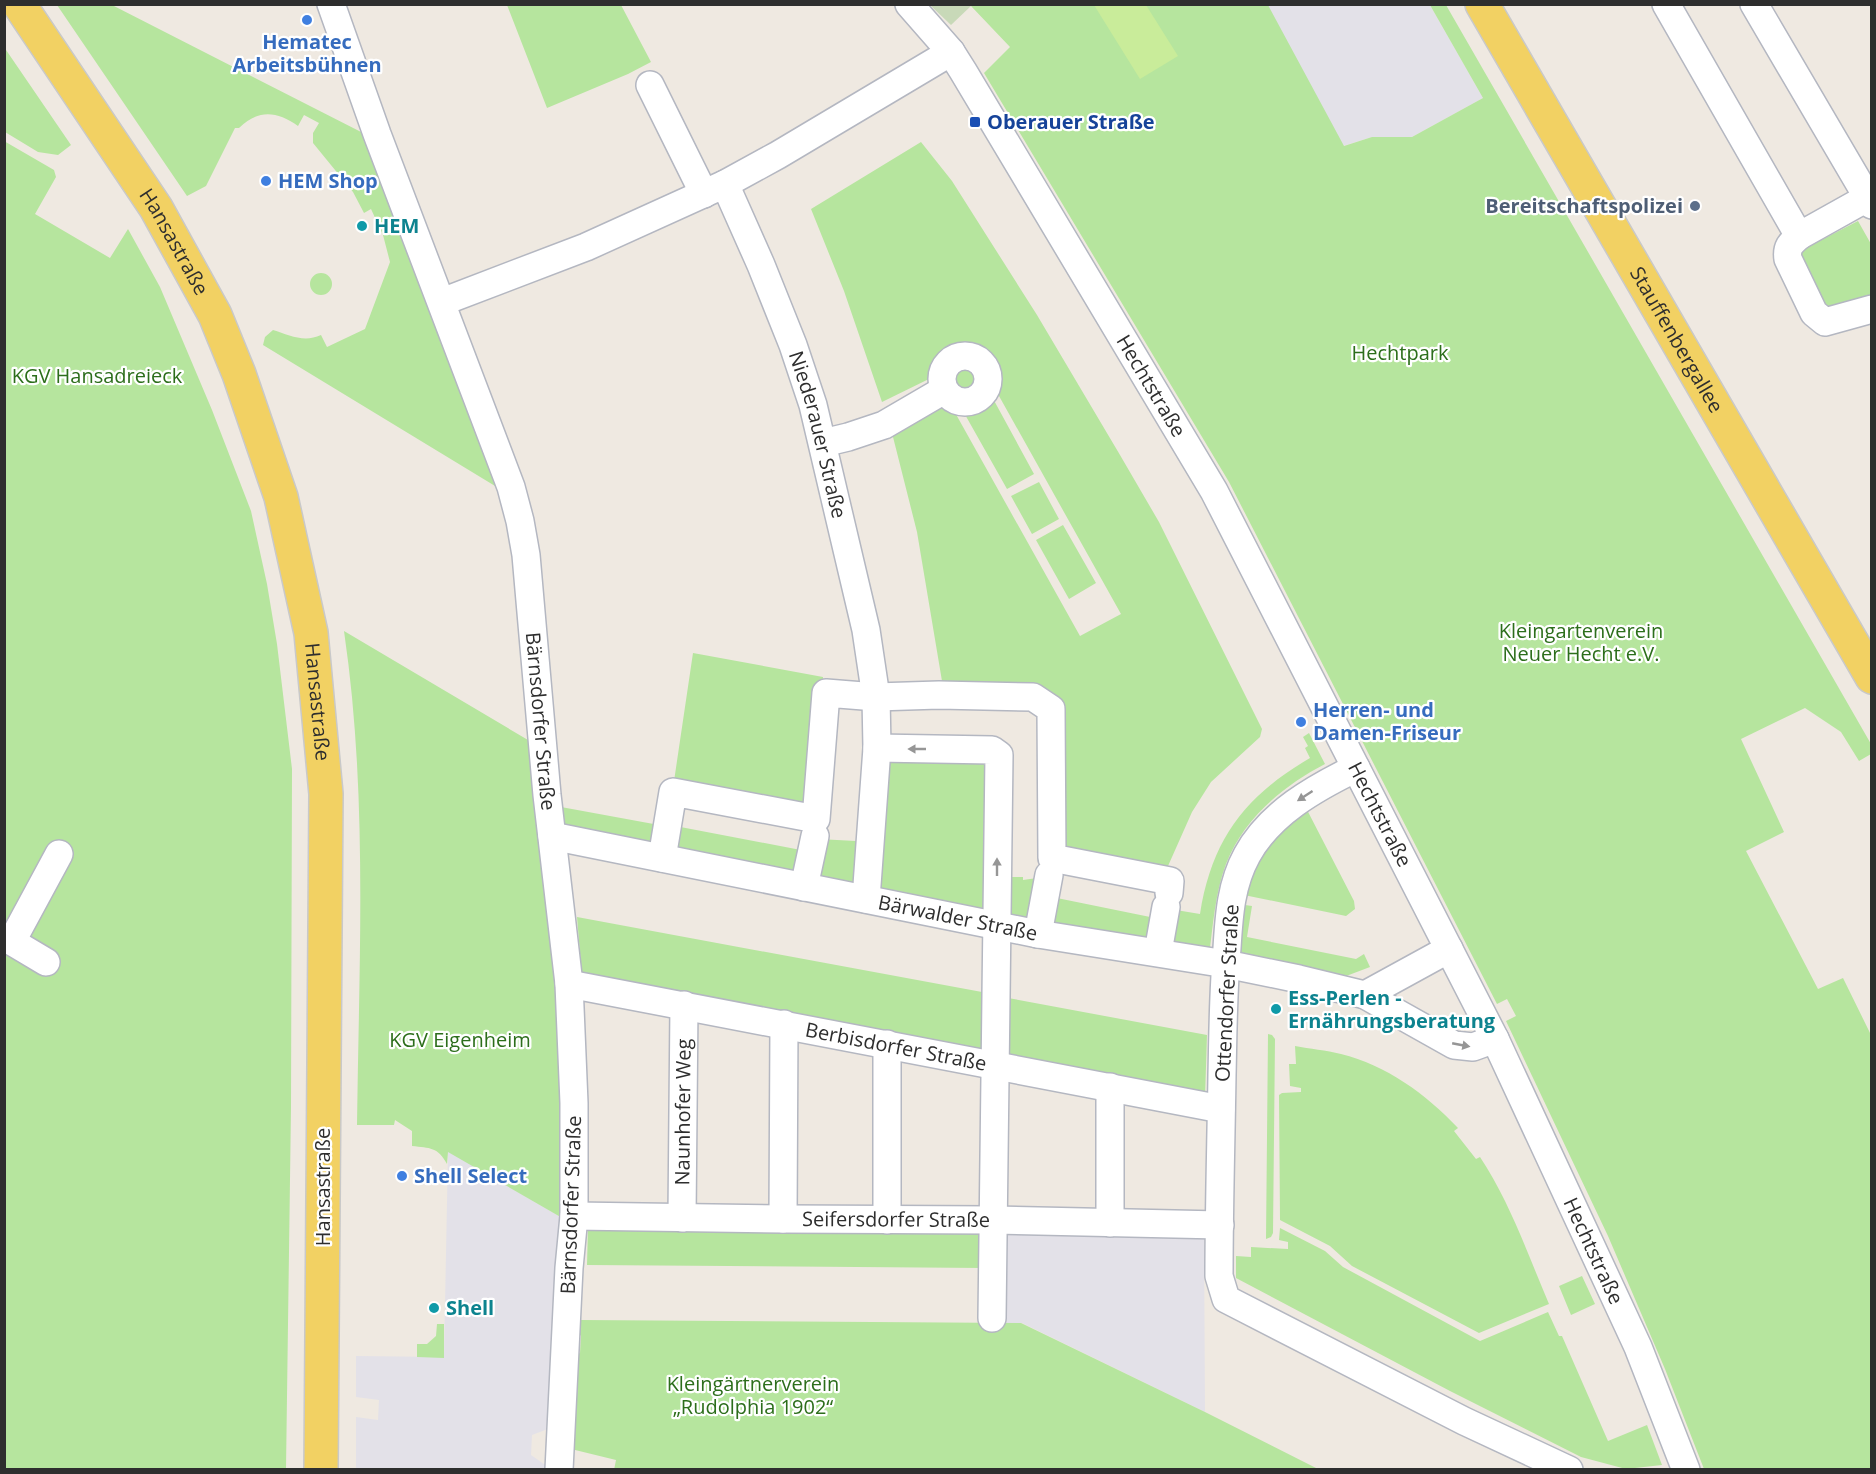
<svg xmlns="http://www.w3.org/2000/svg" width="1876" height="1474" viewBox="0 0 1876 1474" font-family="'Open Sans',sans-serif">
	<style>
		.industrial { fill: #e3e1e8 }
		.green { fill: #b6e59e }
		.cemetery { fill: #c8d9b8 }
		.pitch { fill: #c9ec9a }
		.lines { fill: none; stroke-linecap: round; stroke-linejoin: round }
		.minor-casing { stroke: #b4b7c1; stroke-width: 30 }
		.major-casing { stroke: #c9c9c9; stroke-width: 36 }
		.minor { stroke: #fff; stroke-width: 27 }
		.major { stroke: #f2d163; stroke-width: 33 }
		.oneway { fill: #969696 }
		.shop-dot { fill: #3f7fe0; stroke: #fff; stroke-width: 2 }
		.transit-dot { fill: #1a4fb4; stroke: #fff; stroke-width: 2 }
		.service-dot { fill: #5c6f8a; stroke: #fff; stroke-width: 2 }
		.culture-dot { fill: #0f9aa8; stroke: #fff; stroke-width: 2 }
		.labels { text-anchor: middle; stroke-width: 4.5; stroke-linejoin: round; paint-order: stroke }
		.shop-label { font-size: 20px; font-weight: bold; fill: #366cbe; stroke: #fff; text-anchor: start }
		.transit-label { font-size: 20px; font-weight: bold; fill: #164399; stroke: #fff; text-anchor: start }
		.service-label { font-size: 20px; font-weight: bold; fill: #4e5e75; stroke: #fff; text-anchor: end }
		.culture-label { font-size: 20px; font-weight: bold; fill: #0d838f; stroke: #fff; text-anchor: start }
		.street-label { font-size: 20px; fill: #2e2e2e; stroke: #fff }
		.park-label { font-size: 20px; fill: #2c6e1b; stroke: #fff }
	</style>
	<rect width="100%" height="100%" fill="#efe9e1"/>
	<path class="industrial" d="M1267,5h163l53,93 -71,39h-40l-29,9z
		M448,1151l116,68 -11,208 -21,8 -1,20 20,14 -195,1v-53l22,3 1,-20 -23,-3v-41l88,1z
		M1007,1232l197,3 1,177 -183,-89h-18z"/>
	<path class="green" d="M972,4l296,1 76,141 28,-9h40l71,-39 -53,-93h16l425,739v10l-12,7 -18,-29 -36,-24 -64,31 43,93 -38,19 72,138 25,-11 28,57v434h-167l-39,-100 -57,-133 -102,-215 10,-5 -9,-17 -10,5 -268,-522 -245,-409 26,-26 -39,-41z
		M57,5h55l253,129 135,355 -237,-144 2,-8 8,-7c16,5 31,13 48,5l6,12 38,-18 25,-67 -7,-27 -12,-26 -7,4 -11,-21 -40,-49v-10l6,-10 -15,-8 -6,11c-21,-15 -40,-17 -59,2h-4l-29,58 -19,10z
		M507,5h114l30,57 -23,12 -81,34z
		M4,47l67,98 -13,10 -20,-3 -33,-20z
		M4,141l50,29 2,7 -21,37 75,44 18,-29 32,58 52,123 39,101 16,73 10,60 15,125 -1,338 -5,362h-281z
		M921,142l31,39 85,134 83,140 39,67 103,207 -2,8 -49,45 -19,30 -24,54 -7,6 -103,-21 -2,-148 -113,-16 -26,-155 -25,-99 52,-29 9,5 127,227 41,-22 -127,-227c2,-45 -55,-51 -61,-10l-51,25 -38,-111 -33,-82z
		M1858,221l13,23v55l-39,11 -10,-2 -27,-48 5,-9z
		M310 284a11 11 0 1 1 22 0a11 11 0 1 1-22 0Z
		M949 379a16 16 0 1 1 32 0a16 16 0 1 1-32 0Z
		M991,395l43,79 -27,15 -44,-78c13,-1 20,-6 28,-16z
		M1039,482l20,37 -27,15 -21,-38z
		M1063,525l33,58 -27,16 -33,-59z
		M344,631l184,109 32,270 4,209 -116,-67 -1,12c-9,-17 -17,-16 -35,-18v-15l-17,-11 -1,5h-37c2,-165 11,-331 -13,-494z
		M693,653l130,24 -10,127 -140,-16z
		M1309,733l16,31c-42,22 -81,54 -99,100 -11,29 -13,62 -17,92l-46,-9 7,-38 30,5c12,-75 45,-118 110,-156l-5,-10 3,-2 -5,-9z
		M984,758v146l-2,6 -105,-19 8,-132z
		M1304,804l50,97 1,8 -9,7 -107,-22 12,-33z
		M561,807l98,18 -4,24 -91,-18z
		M670,825l136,26 -5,27 -135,-26z
		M818,839l38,2 -3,43 -43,-3z
		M1009,877h14v3l21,-3 -9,47 -26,-6z
		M1052,897l108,22 -6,28 -108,-20z
		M1238,904l14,2 -5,31 109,22 8,-5 6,13 -37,14 -96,-22z
		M577,917l405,75 -1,61 -399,-76z
		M1008,998l199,37 -2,63 -197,-39z
		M1268,1034l4,1 3,4 -2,194 -2,4 -5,2z
		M1295,1046c15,3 31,4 46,8 45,11 85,40 117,74l-4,3 22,28 4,-2c30,45 48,98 69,147l-70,29 -127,-67 -22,-20 -50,-26 -1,-125 3,-2 19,-1v-4l-11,-2 -1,-22h7z
		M588,1226l396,6v36l-397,-3z
		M1280,1228l45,23 18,16 137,74 68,-29 11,24h3l46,105 39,-16 15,40 -36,4 -45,-12 -131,-66 -214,-113v-22l15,1v-10l37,2v-7l-9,-2z
		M1582,1276l13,28 -24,11 -12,-29z
		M581,1320l440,3 184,89 113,57 -704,1 2,-10 -45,-11 5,-94 4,-2 1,-17 -4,-6z
		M437,1324h7v34l-27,-1v-13h10l9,-8z"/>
	<path class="cemetery" d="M930,5h42l-21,20z"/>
	<path class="pitch" d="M1094,5h52l32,51 -38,23z"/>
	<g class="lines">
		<defs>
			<g id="minor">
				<path id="s1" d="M331,4l46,130 134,353 9,34 6,34 21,240 22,189 5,119v113l-5,52 -10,202"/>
				<path id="s2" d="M909,4l42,48 12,19 251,420 281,548 143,308 48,123"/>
				<path d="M1666,4l133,232"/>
				<path d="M1754,4l118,201"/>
				<path d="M650,85l54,109"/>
				<path id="s3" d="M725,184l36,81 32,80 20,60 53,225 10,67 1,51 -11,151"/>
				<path d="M1872,189l-5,9 -68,38c-8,7 -13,11 -11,23l26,54 11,9 47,-13"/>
				<path d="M442,302l144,-55 139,-63 53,-29 173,-103"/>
				<circle cx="965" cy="379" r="23"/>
				<path d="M823,443l25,-6 36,-12 60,-35"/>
				<path d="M877,748l115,2 7,5 -7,563"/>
				<path d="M1356,768c-41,20 -86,45 -109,87 -16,29 -18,60 -20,93 -4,42 -4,85 -5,127 -1,67 -3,134 -3,201l7,23 238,122 105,49"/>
				<path id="s4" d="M552,836l486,98 188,30 73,15 66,16"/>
				<path d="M662,858l11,-66 143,27 10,-126 50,4 63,-2 94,2 18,12 1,149 118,23 -1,12"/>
				<path d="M804,887l11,-51"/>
				<path d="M1038,934l11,-59"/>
				<path d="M4,937l42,25"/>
				<path d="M12,941l47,-87"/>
				<path d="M1449,949l-84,46 89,50 19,2 22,-8"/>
				<path d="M1158,952l8,-45"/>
				<path id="s5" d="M569,984l652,125"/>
				<path d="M887,1044v176"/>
				<path d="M1110,1087v136"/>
				<path id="s6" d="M574,1216l209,3 210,1 227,5"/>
				<path id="s7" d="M682,1218l2,-213"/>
				<path d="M783,1219l1,-195"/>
			</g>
			<g id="major">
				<path id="s8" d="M19,4l137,204 59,107 24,59 42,123 30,136 15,161 -5,676"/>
				<path id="s9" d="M1482,4l390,673"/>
			</g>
		</defs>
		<use href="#minor" class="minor-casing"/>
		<use href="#major" class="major-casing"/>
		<use href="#minor" class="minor"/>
		<use href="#major" class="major"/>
	</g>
	<defs><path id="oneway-solid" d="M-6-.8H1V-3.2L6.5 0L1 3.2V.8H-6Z" transform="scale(1.5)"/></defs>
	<g class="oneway">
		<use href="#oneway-solid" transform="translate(917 749) rotate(-180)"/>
		<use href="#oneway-solid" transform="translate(1305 796) rotate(147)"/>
		<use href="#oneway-solid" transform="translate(997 867) rotate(-90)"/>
		<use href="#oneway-solid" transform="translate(1461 1045) rotate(11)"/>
	</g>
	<g class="shop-dot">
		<circle cx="307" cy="20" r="6"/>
		<circle cx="266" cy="181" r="6"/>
		<circle cx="1301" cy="722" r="6"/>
		<circle cx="402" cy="1176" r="6"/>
	</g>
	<rect class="transit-dot" x="969" y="116" width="12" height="12" rx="3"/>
	<circle class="service-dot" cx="1695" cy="206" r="6"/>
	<g class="culture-dot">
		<circle cx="362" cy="226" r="6"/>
		<circle cx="1276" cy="1009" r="6"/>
		<circle cx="434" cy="1308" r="6"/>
	</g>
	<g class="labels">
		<g class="shop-label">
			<text x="307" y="49" text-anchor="middle">Hematec<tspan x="307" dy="23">Arbeitsbühnen</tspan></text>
			<text x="278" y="188">HEM Shop</text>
			<text x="1313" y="717">Herren- und<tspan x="1313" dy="23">Damen-Friseur</tspan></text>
			<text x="414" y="1183">Shell Select</text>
		</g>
		<g class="transit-label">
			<text x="987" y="129">Oberauer Straße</text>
		</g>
		<g class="service-label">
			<text x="1683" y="213">Bereitschaftspolizei</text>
		</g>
		<g class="culture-label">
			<text x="374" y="233">HEM</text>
			<text x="1288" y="1005">Ess-Perlen -<tspan x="1288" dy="23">Ernährungsberatung</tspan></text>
			<text x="446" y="1315">Shell</text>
		</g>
		<g class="street-label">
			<text dy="7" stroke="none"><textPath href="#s8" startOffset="284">Hansastraße</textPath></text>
			<text dy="7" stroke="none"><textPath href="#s9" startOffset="388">Stauffenbergallee</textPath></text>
			<text dy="7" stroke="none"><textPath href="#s2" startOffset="453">Hechtstraße</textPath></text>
			<text dy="7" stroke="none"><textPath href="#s3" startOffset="268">Niederauer Straße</textPath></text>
			<text dy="7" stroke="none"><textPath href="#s8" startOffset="770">Hansastraße</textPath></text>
			<text dy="7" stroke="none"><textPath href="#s1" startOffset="752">Bärnsdorfer Straße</textPath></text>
			<text dy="7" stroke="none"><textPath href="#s2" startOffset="939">Hechtstraße</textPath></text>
			<text dy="7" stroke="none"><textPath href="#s4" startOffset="414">Bärwalder Straße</textPath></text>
			<text transform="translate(1227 993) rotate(-87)" y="7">Ottendorfer Straße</text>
			<text dy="7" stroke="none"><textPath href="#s5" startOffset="333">Berbisdorfer Straße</textPath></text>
			<text dy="7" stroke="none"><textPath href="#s7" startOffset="106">Naunhofer Weg</textPath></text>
			<text transform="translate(323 1187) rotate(-90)" y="7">Hansastraße</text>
			<text transform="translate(571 1205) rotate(-88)" y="7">Bärnsdorfer Straße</text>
			<text dy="7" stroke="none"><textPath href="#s6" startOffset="322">Seifersdorfer Straße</textPath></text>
			<text dy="7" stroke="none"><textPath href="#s2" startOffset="1425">Hechtstraße</textPath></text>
		</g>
		<g class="park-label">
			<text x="1400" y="360">Hechtpark</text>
			<text x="97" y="383">KGV Hansadreieck</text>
			<text x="1581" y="638">Kleingartenverein<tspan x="1581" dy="23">Neuer Hecht e.V.</tspan></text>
			<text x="460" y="1047">KGV Eigenheim</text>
			<text x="753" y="1391">Kleingärtnerverein<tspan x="753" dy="23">„Rudolphia 1902“</tspan></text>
		</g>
	</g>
	<rect width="1876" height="1474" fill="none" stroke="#2e2e2e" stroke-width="12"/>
</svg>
